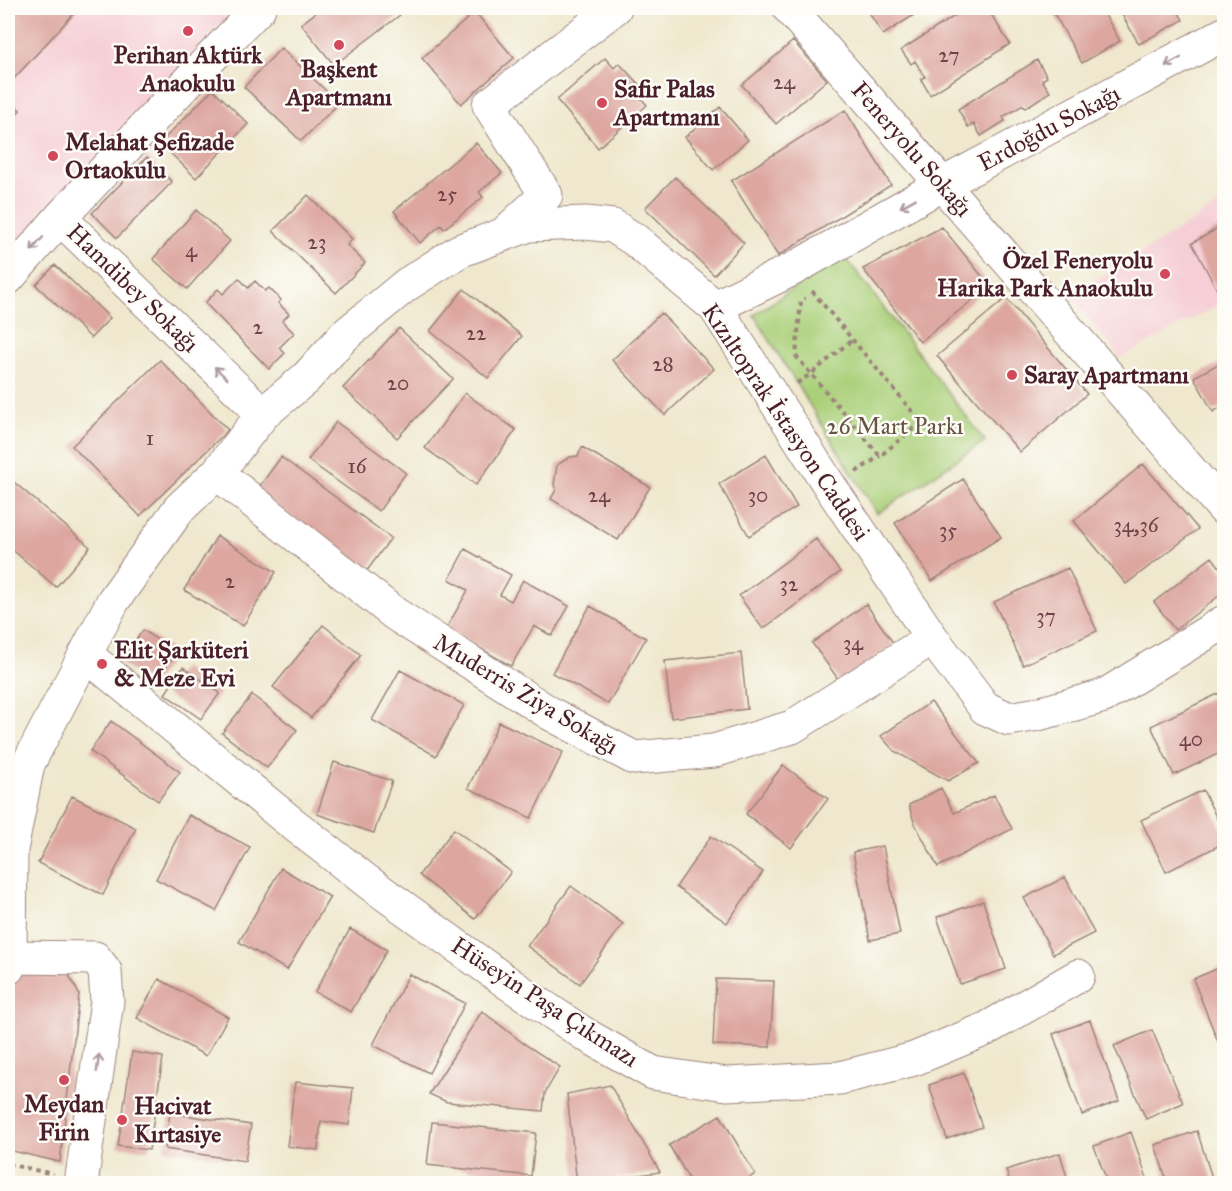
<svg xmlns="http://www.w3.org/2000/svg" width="1232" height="1191" viewBox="0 0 1232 1191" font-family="'IM FELL Great Primer',serif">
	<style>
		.built { fill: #f6cfd6 }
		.green { fill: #abd07a; stroke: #7a7852; stroke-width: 1.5 }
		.building { fill: #dda7a0 }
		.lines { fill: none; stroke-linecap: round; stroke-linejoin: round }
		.minor-casing { stroke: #9c847c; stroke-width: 35 }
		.path { stroke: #9c847c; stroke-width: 4; stroke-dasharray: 4.5 4.5; stroke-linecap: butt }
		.minor { stroke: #fff; stroke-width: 33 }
		.oneway { stroke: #ae9aa0 }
		.poi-dot { fill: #d1495b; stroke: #fdfcf7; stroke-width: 2 }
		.labels { text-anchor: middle; stroke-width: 5; stroke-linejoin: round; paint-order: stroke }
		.number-label { font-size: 21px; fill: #6f4148 }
		.poi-label { font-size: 24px; font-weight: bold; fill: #4a1f2b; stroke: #fdfcf7; text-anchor: start }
		.street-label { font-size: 24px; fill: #4a1f2b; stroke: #fdfcf7 }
		.park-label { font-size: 24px; fill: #675443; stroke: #fdfcf7 }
	</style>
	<rect width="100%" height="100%" fill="#fdfcf7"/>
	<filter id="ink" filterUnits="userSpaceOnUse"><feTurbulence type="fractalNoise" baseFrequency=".0167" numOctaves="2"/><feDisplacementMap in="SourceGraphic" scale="12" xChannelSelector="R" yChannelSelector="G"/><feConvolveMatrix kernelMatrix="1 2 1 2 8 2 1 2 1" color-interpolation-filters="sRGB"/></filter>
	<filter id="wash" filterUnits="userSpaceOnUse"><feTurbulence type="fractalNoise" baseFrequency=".008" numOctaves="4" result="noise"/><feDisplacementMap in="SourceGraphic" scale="24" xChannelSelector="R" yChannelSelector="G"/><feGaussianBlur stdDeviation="1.35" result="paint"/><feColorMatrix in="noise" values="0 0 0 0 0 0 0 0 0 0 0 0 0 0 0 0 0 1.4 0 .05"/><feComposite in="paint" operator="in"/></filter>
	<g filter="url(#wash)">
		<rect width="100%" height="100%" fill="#efe8ce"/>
		<path class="built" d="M8,8h227l-227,248z
			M1224,201v101l-104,56 -50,-64 70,-40z"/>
		<path class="green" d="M843,254l142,187 -108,73 -123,-199z"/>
		<g id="blocks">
			<path class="building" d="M8,8h71l-71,77z
				M322,8h72l6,7 -66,50 -33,-41z
				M866,8h59l-42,27z
				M967,8h20l23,36 -80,51 -9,-16 4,-2 -10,-16 -4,3 -10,-14z
				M1051,8h50l19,33 -38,22z
				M1118,8h58l7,12 -44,24z
				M475,12l39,46 -53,46 -39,-46z
				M793,41l34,39 -51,44 -34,-39z
				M281,48l58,55 -38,38 -57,-54z
				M605,58l9,10 5,-5 26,28 -6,5 8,9 -49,43 -41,-48z
				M1037,60l10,17 -5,3 8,12 -25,16 -2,-3 -20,12 2,4 -24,15 -7,-12 -6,3 -10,-18z
				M213,89l35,35 -52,54 -36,-35z
				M8,98l12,12 -12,13z
				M720,107l28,33 -35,30 -28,-33z
				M845,110l46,75 -113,71 -47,-75z
				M476,143l26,30 -23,19 4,5 -39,32 -3,-4 -21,18 -26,-32z
				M147,157l25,25 -55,56 -25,-25z
				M675,177l69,66 -30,32 -69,-67z
				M308,195l44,44 -5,6 18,18 -29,30 -63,-62z
				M196,210l34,31 -43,48 -34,-30z
				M1224,225v70l-3,2 -29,-54z
				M942,227l48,59 -70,56 -57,-73z
				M55,265l55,53 -19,20 -55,-53z
				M239,278l9,10 7,-7 10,10 4,-3 12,12 -3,3 11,11 -7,7 12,12 -15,15 6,5 -16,16 -64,-66 13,-14 5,5z
				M464,289l58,47 -34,42 -58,-47z
				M1006,298l81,96 -67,58 -83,-96z
				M661,313l53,56 -49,46 -53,-55z
				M399,328l54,51 -56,59 -54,-50z
				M1224,352v53l-11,7 -19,-35 28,-15 -4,-6z
				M160,360l68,70 -88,86 -68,-70z
				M465,393l51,37 -40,55 -51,-37z
				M336,422l70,51 -27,38 -71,-51z
				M582,447l68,40 -32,53 -67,-41 5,-9 -2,-5 3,-20 13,-8 8,-1z
				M766,455l31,52 -48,29 -30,-52z
				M281,457l110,81 -25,34 -110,-81z
				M1143,464l55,65 -72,55 -52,-63z
				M8,477l82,70 -34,40 -48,-41z
				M963,479l38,58 -69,44 -37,-58z
				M217,536l59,36 -33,54 -59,-36z
				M816,539l24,33 -77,57 -24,-33z
				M465,549l46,26 -11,20 11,6 12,-21 46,26 -17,30 -18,-10 -23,40 -65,-37 22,-39 -19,-11z
				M1212,557l12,16v19l-49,38 -21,-28z
				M1068,568l29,63 -74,34 -29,-63z
				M866,604l28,40 -53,39 -29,-40z
				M590,606l56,32 -38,66 -56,-31z
				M323,625l38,30 -50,63 -38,-31z
				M143,630l33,23 -24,33 -32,-23z
				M741,653l6,56 -76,9 -6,-57z
				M183,667l37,26 -19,26 -36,-25z
				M400,670l64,35 -28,51 -64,-36z
				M1224,691v60l-50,24 -23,-49z
				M252,695l45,35 -30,38 -45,-35z
				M931,702l48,61 -31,18 -54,-30 -13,-15z
				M111,721l69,51 -22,29 -68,-50z
				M499,722l64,30 -32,66 -63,-30z
				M334,762l58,19 -18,52 -57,-19z
				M783,765l45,34 -37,49 -45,-34z
				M941,788l13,25 40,-18 18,34 -74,38 -24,-45 -5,-17z
				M1203,790l21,43v10l-58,29 -25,-52z
				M72,796l64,32 -33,67 -65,-32z
				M189,815l61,32 -34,64 -60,-32z
				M454,829l57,43 -36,47 -56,-44z
				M711,836l52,36 -36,51 -51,-36z
				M883,846l17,88 -30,6 -17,-88z
				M281,868l49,29 -43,73 -48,-28z
				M1065,877l29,56 -41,21 -29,-56z
				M571,886l52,38 -43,60 -53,-38z
				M983,901l23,68 -46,15 -23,-67z
				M350,929l37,21 -36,62 -36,-20z
				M22,962l44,8 13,24 -19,168 -52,-12v-146l7,-29z
				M1224,966v76l-5,2 -26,-65z
				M409,974l56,29 -36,70 -56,-28z
				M159,979l69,38 -22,39 -69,-38z
				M716,979l58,2 -4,66 -57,-2z
				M482,1011l41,32 37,24 -15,26 -2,18 -96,-9 -18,-8z
				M1090,1020l29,81 -37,14 -29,-81z
				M1152,1030l31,73 -37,16 -32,-73z
				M132,1052l31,5 -14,93 -31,-4z
				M964,1073l18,54 -35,12 -18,-54z
				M295,1082l58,6 -4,37 -28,-4 -3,29 -31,-4z
				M610,1085l50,87 -83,12 -10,-90z
				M170,1113l81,12 -6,36 -80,-12z
				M720,1115l35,59 -15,10h-48l-23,-39z
				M432,1122l104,11 -5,43 -104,-11z
				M1197,1131l17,53h-46l-13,-39z
				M1131,1132l18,52h-41l-14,-38z
				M1060,1153l9,31h-59l-4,-14z"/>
		</g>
	</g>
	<g filter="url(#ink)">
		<use href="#blocks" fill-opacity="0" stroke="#9c847c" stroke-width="1.5"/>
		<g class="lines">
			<defs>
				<path id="minor" d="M789,8l435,501
					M60,218l114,-122 85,-88
					M507,231l39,-36 -57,-90 126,-97
					M8,278l52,-60 203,196
					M715,307l78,-38 150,-85 281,-150
					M217,473l178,141 156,100 83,44 80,-7 78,-24 140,-89
					M85,654l203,166 80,62 143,103 75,50 67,38 74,11 113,-6 74,-19 72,-30 92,-53
					M8,957l87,1 10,13 2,30 -26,183
					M8,968l2,-11 1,-107 17,-86 85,-163 66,-92 38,-36 46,-59 43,-36 38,-42 62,-51 53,-34 70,-26 57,-2 27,3 22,14 80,67 116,181 101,150 53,70 24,11 29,-5 66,-18 120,-74"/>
			</defs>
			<use href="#minor" class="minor-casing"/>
			<path class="path" d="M812,291l109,131 -41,34 -69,-82 41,-34
				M797,383l14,-9 -15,-18 5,-55 4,-3
				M856,472l24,-16
				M8,1164l45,10"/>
			<use href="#minor" class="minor"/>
		</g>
		<defs><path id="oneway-shaft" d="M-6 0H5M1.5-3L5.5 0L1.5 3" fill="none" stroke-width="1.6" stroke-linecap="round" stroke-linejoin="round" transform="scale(1.5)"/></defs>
		<g class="oneway">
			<use href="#oneway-shaft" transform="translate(1173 62) rotate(152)"/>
			<use href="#oneway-shaft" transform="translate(908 203) rotate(151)"/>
			<use href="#oneway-shaft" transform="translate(37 244) rotate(131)"/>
			<use href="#oneway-shaft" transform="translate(221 373) rotate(-136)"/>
			<use href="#oneway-shaft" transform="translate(98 1063) rotate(-82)"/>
		</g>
	</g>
	<g class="poi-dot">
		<circle cx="188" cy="31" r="6"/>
		<circle cx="339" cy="45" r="6"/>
		<circle cx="602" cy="103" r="6"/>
		<circle cx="53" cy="156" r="6"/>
		<circle cx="1165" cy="274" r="6"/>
		<circle cx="1012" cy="375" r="6"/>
		<circle cx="102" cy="664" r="6"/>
		<circle cx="64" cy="1080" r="6"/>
		<circle cx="122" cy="1120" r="6"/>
	</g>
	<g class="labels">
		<g class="number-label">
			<text x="949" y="62">27</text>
			<text x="784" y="89">24</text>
			<text x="447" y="201">25</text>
			<text x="317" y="249">23</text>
			<text x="191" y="257">4</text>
			<text x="258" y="334">2</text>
			<text x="476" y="340">22</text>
			<text x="663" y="371">28</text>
			<text x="398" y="390">20</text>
			<text x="150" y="445">1</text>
			<text x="357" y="473">16</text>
			<text x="599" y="502">24</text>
			<text x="758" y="502">30</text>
			<text x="1136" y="532">34,36</text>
			<text x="948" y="537">35</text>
			<text x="230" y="588">2</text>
			<text x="789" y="591">32</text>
			<text x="1046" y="623">37</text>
			<text x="853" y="650">34</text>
			<text x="1191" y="746">40</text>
		</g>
		<g class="poi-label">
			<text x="188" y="63" text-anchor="middle">Perihan Aktürk<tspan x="188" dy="28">Anaokulu</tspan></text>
			<text x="339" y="77" text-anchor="middle">Başkent<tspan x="339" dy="28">Apartmanı</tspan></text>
			<text x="614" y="97">Safir Palas<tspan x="614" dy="28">Apartmanı</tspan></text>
			<text x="65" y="150">Melahat Şefizade<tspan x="65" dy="28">Ortaokulu</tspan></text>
			<text x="1153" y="268" text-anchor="end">Özel Feneryolu<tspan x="1153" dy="28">Harika Park Anaokulu</tspan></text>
			<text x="1024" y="383">Saray Apartmanı</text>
			<text x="114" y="658">Elit Şarküteri<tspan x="114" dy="28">&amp; Meze Evi</tspan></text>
			<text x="64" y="1112" text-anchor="middle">Meydan<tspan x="64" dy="28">Firin</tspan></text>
			<text x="134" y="1114">Hacivat<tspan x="134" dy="28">Kırtasiye</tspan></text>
		</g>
		<g class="street-label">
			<text transform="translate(1049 128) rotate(-28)" y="8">Erdoğdu Sokağı</text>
			<text transform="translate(912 149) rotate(49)" y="8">Feneryolu Sokağı</text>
			<text transform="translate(133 288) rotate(44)" y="8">Hamdibey Sokağı</text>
			<text transform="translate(786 422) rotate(56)" y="8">Kızıltoprak İstasyon Caddesi</text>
			<text transform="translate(526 694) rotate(31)" y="8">Muderris Ziya Sokağı</text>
			<text transform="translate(545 1002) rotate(33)" y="8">Hüseyin Paşa Çıkmazı</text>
		</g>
		<g class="park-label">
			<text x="895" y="434">26 Mart Parkı</text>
		</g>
	</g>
	<rect width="1232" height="1191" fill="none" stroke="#fdfcf7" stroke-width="30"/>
</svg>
